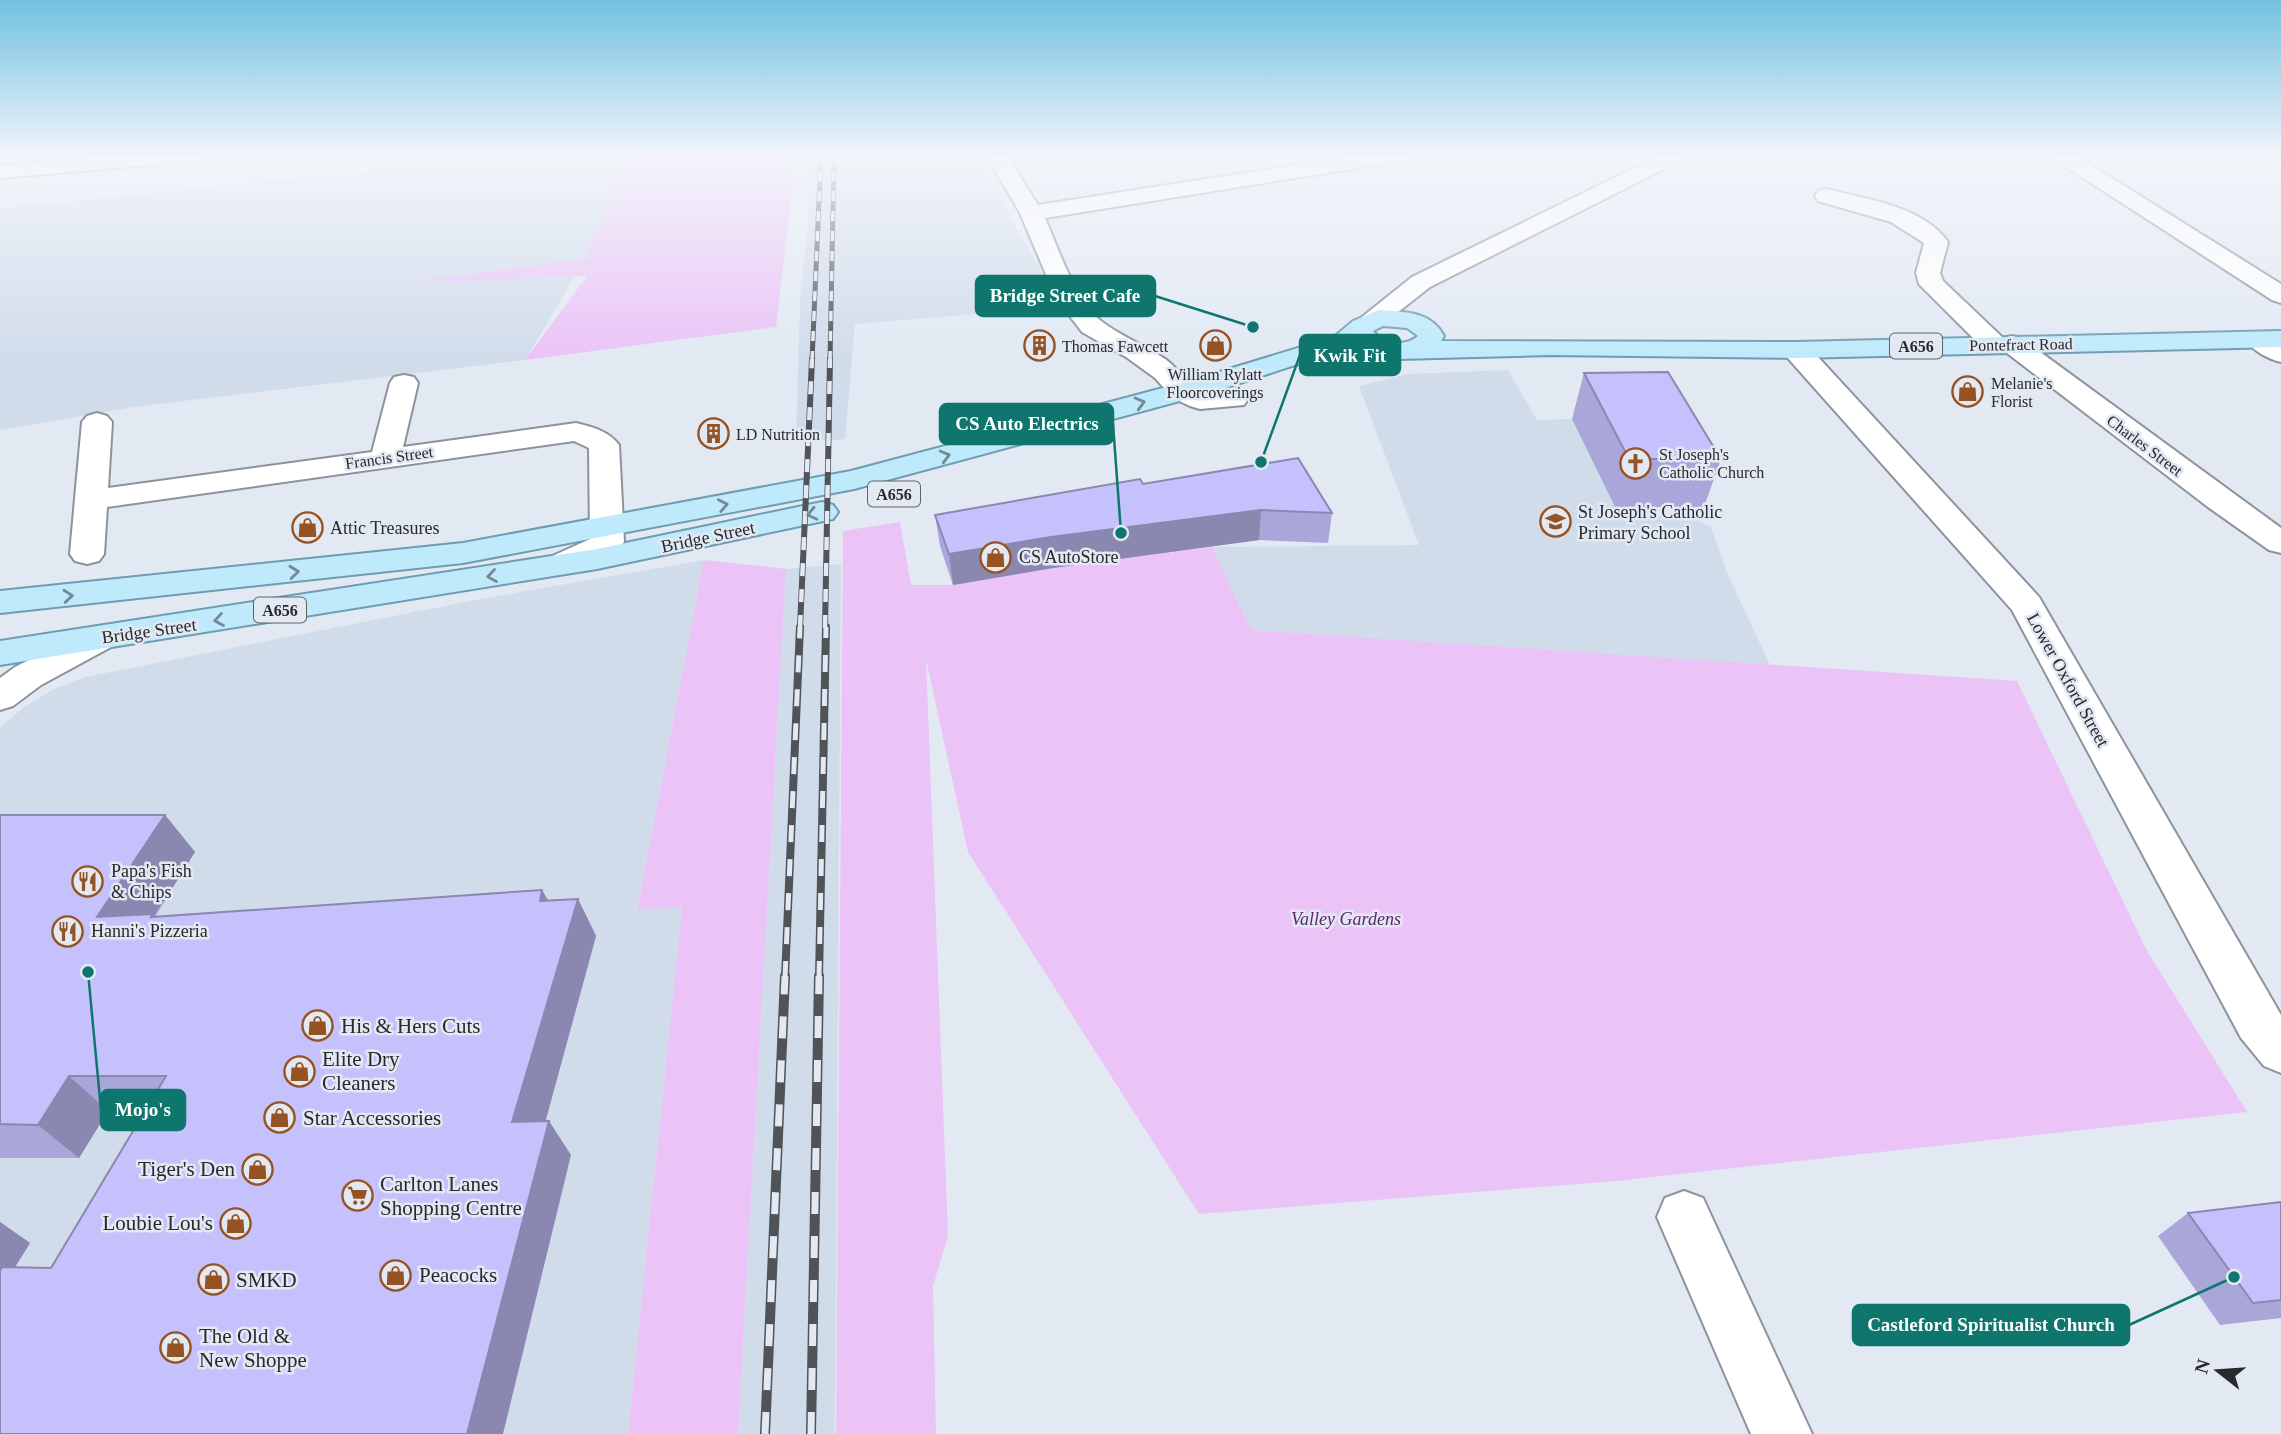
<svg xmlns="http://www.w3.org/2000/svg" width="2281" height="1434" viewBox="0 0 2281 1434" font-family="Georgia,serif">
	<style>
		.built { fill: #d1dceb }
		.green { fill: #ebc3f6 }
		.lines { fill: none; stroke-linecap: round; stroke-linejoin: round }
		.minor-casing { stroke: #8d939c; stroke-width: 4 }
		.major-casing { stroke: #6e9db1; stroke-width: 4 }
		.minor { fill: #fff; fill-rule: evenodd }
		.major { fill: #bfeafb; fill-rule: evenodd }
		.rail-far3-casing { stroke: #505358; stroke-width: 5 }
		.rail-far2-casing { stroke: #505358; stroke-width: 6 }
		.rail-far1-casing { stroke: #505358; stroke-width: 8 }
		.rail-casing { stroke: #505358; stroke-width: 10 }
		.rail-far3 { stroke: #e2e9f3; stroke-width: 3.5; stroke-dasharray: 10; stroke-linecap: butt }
		.rail-far2 { stroke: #e2e9f3; stroke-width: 4.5; stroke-dasharray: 13; stroke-linecap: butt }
		.rail-far1 { stroke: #e2e9f3; stroke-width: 5; stroke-dasharray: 17; stroke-linecap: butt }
		.rail { stroke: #e2e9f3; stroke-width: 7; stroke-dasharray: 22; stroke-linecap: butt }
		.wall { fill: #a9a6da }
		.shaded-wall { fill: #8a87b1 }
		.building { fill: #c5c1fd; stroke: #8a87b1; stroke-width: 2 }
		.oneway { stroke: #738a94 }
		.labels { text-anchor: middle; stroke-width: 5; stroke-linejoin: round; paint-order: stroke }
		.far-street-label { font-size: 16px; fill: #27292d; stroke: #e2e9f3 }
		.far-poi-label { font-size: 16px; fill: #27292d; stroke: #e2e9f3; text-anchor: start }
		.shield { fill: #e2e9f3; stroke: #5f6368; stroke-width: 2 }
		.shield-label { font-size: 16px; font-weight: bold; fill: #27292d }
		.poi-label { font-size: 18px; fill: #27292d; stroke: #e2e9f3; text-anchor: start }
		.street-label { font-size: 18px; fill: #27292d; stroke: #e2e9f3 }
		.park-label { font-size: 18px; font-style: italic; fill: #60236f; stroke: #e2e9f3 }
		.near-poi-label { font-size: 21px; fill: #27292d; stroke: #e2e9f3; text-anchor: start }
		.leader { fill: none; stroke: #0f766e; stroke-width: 2.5 }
		.callout-dot { fill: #0f766e; stroke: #e2e9f3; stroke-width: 2.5 }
		.callout { fill: #0f766e; stroke: #0f766e; stroke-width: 2.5 }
		.callout-label { font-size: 19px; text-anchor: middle; font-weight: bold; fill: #fff }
	</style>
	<rect width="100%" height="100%" fill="#e2e9f3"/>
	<path class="built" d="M575,155h54l-44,104 -60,101 -392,47 -133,23v-222l467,-46z
		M803,155h171l88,152 -207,17 -10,115 -49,4 4,-142 10,-102z
		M1508,370l29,50 35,-1 43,88h27l5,9h40l24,11 17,48 42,90 -519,-35 -39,-83 207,-2 -60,-159 50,-12z
		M704,560l-67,349 45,-2 -54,527h-628v-706l24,-21 32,-19 29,-11 395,-78z
		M841,564l-6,870h-97l48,-865z"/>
	<path class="green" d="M629,155h167l-20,172 -251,33 62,-84 -185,7 183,-24z
		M900,522l11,63h42l100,-17 159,-21 39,83 766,51 129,268 101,163 -631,69 -417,33 -231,-362 -42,-193 22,577 -15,50 3,148h-100l7,-903z
		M704,560l82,9 -48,865h-110l54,-527 -45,3z"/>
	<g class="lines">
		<defs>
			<path id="minor" d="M124,155h81l-3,4 -7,2 -195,17v-12z
				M986,155h20l32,50 324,-50h50l-3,4 -7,2 -357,57c13,30 30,82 56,103 19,15 44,24 64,38 13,9 22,26 37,31 13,4 28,0 42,3l4,6 -4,6 -44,4 -10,-3 -17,-8 -18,-20 -29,-21 -44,-25 -26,-34 -36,-85z
				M1661,155h26l-3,4 -254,128 -51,40 -9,2 -9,-2 -4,-6 55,-44z
				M2051,155h24l206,129v19l-9,-3 -218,-141z
				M1826,189c40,10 97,17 122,53l-8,31 3,8 60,57 9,-2 9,2 260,190v25l-12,-3 -61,-43 -205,-157 -9,2 -9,-2 -66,-66 -3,-11 8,-30 -33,-21 -73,-21 -3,-5 3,-5z
				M2259,332l22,10v20c-13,-3 -28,-11 -35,-22l4,-6z
				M1796,342l10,2 233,253 242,418v58l-17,-7 -23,-28 -229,-428 -226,-254 -4,-6 4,-6z
				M404,375l10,2 4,6 -15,64 173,-24c16,4 33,8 43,22l5,97c-14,20 -52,36 -76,30l-5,-7 5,-7 42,-19 -1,-91 -15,-7 -467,66 -3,47 -5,7 -12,3 -12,-3 -5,-7 12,-132 5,-6 10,-3 10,3 5,6 -4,66 264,-36 18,-69 4,-6z
				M98,627l13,4 5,8 -5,8 -70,38 -28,21 -13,4v-32l15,-11 70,-36z
				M1684,1191l19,7 109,236h-61l-94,-217 8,-19z"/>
			<path id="major" d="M1379,310c26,2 52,1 65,26l-3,5 355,1 485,-11v16l-485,11 -245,-3 -153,4 -28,-5 -14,-9 -143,47 -359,97 -391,74 -463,50v-22l463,-48 388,-72 342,-91 141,-43 19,-16zM1383,326l24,2 11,8c-13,11 -34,8 -45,-5z
				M822,502l11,3 5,7 -5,7 -236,50 -597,96v-24l597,-92z"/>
		</defs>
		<use href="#minor" class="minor-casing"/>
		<use href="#major" class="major-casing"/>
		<use href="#minor" class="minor"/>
		<use href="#major" class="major"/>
		<defs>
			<path id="rail-far3" d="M812,361l9,-206
				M830,361l4,-206"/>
			<path id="rail-far2" d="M800,628l12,-269
				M825,628l5,-269"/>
			<path id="rail-far1" d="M785,978l15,-351
				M819,978l7,-351"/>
			<path id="rail" d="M765,1434l20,-458
				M811,1434l8,-458"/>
		</defs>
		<use href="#rail-far3" class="rail-far3-casing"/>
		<use href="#rail-far2" class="rail-far2-casing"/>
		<use href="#rail-far1" class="rail-far1-casing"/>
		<use href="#rail" class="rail-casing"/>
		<use href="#rail-far3" class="rail-far3"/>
		<use href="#rail-far2" class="rail-far2"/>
		<use href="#rail-far1" class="rail-far1"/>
		<use href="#rail" class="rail"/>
	</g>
	<path class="wall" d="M1584,373l137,86 -17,48h-89l-43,-88z
		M1143,484l189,29 -4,30 -69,-3 -206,28 -100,17 -13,-39 -5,-31z
		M0,815h165l30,37 -40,65 387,-27 6,10 30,-1 18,37 -51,186 26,33 -571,279v-212l30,21 -15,24 36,1 94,-157h-37l-29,47h-79z
		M2281,1202v116l-61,7 -62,-89 30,-23z"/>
	<path class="shaded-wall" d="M1261,510l-2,30 -206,28 -100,17 -4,-31 102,-17z
		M165,815l30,37 -41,64 -57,1z
		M542,890l20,36 -22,-25z
		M578,899l18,37 -60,220 -24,-34z
		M69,1076l39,35 -29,47 -41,-33z
		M549,1121l22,34 -68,279h-36z
		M0,1222l30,21 -30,48z"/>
	<path class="building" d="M1668,372l53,87h-92l-45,-86z
		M1298,458l34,55 -71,-3 -210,27 -102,17 -14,-39 205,-36 3,5z
		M0,815h165l-68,102 56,-3 -2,3 391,-27 -2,11 38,-2 -66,223 37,-1 -82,313h-467v-163l2,-4 49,1 115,-192h-97l-31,49 -38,-1z
		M2281,1202v98l-28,3 -65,-90z"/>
	<defs><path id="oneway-chevron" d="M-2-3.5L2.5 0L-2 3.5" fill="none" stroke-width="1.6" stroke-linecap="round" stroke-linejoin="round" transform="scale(1.75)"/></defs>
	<g class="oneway">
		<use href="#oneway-chevron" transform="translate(1140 403) rotate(-15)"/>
		<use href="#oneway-chevron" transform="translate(945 456) rotate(-15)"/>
		<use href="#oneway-chevron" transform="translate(723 505) rotate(-11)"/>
		<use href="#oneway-chevron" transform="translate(812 514) rotate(167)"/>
		<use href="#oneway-chevron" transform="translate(294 572) rotate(-6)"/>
		<use href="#oneway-chevron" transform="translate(492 576) rotate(171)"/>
		<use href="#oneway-chevron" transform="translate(68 596) rotate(-5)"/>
		<use href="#oneway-chevron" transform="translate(219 620) rotate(171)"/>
	</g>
	<linearGradient id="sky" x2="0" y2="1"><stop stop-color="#71c1df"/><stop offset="0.44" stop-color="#f2f5fa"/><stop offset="1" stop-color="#f2f5fa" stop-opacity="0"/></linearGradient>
	<rect width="2281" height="356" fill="url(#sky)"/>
	<defs>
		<symbol id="shop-ring" viewBox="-11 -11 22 22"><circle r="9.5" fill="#e2e9f3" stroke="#955222" stroke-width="1.5"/><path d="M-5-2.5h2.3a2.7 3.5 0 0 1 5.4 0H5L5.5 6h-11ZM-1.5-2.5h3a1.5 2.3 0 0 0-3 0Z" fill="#955222"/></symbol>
		<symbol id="building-ring" viewBox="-11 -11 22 22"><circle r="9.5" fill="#e2e9f3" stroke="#955222" stroke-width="1.5"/><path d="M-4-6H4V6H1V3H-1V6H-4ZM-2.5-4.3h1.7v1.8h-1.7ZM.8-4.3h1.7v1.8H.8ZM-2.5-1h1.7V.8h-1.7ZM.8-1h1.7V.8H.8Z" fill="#955222"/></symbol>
		<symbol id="church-ring" viewBox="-11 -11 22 22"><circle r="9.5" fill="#e2e9f3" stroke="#955222" stroke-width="1.5"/><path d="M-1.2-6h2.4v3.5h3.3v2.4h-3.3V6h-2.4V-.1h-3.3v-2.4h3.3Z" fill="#955222"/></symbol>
		<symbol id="school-ring" viewBox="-11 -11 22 22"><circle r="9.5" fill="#e2e9f3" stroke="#955222" stroke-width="1.5"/><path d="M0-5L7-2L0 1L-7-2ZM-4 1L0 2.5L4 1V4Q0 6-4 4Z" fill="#955222"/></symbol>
		<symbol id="restaurant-ring" viewBox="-11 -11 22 22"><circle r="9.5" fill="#e2e9f3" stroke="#955222" stroke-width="1.5"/><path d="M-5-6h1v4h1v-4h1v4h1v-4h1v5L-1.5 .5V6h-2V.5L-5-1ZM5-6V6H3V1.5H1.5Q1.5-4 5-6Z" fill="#955222"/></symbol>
		<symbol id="supermarket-ring" viewBox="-11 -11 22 22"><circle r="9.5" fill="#e2e9f3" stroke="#955222" stroke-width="1.5"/><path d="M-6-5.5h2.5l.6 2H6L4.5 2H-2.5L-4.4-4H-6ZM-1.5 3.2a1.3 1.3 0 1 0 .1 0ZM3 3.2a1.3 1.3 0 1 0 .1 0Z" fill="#955222"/></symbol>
	</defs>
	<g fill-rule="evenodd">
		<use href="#shop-ring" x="1198" y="328" width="35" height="35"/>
		<use href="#building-ring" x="1022" y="328" width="35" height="35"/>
		<use href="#shop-ring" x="1950" y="374" width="35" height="35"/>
		<use href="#building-ring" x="696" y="416" width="35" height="35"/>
		<use href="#church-ring" x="1618" y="446" width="35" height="35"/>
		<use href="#school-ring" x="1538" y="504" width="35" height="35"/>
		<use href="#shop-ring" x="290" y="510" width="35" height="35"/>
		<use href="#shop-ring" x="978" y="540" width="35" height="35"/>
		<use href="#restaurant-ring" x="70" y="864" width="35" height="35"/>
		<use href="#restaurant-ring" x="50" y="914" width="35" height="35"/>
		<use href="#shop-ring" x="300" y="1008" width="35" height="35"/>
		<use href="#shop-ring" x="282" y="1054" width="35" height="35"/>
		<use href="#shop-ring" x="262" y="1100" width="35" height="35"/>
		<use href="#shop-ring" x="240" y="1152" width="35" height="35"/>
		<use href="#supermarket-ring" x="340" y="1178" width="35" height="35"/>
		<use href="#shop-ring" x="218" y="1206" width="35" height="35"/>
		<use href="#shop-ring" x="378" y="1258" width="35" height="35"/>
		<use href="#shop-ring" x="196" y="1262" width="35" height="35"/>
		<use href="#shop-ring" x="158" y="1330" width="35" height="35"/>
	</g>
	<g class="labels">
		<g class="far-street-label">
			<text transform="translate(2021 344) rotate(-1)" y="6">Pontefract Road</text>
			<text transform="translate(2145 445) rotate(37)" y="6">Charles Street</text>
			<text transform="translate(389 457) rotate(-8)" y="6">Francis Street</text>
		</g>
		<g class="far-poi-label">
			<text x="1062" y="352">Thomas Fawcett</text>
			<text x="1215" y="380" text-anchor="middle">William Rylatt<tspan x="1215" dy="18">Floorcoverings</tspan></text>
			<text x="1991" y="389">Melanie's<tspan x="1991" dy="18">Florist</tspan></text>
			<text x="736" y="440">LD Nutrition</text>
			<text x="1659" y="460">St Joseph's<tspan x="1659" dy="18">Catholic Church</tspan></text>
		</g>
		<g class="shield">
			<rect x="1890" y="333.5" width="52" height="25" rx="5"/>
			<rect x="868" y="481.5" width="52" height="25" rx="5"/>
			<rect x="254" y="597.5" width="52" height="25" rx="5"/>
		</g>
		<g class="shield-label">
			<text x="1916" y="352">A656</text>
			<text x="894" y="500">A656</text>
			<text x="280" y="616">A656</text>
		</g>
		<g class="poi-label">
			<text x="1578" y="518">St Joseph's Catholic<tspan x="1578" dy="21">Primary School</tspan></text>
			<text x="330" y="534">Attic Treasures</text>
			<text x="1019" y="563">CS AutoStore</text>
			<text x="111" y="877">Papa's Fish<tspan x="111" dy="21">&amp; Chips</tspan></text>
			<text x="91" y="937">Hanni's Pizzeria</text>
		</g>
		<g class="street-label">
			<text transform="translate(708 537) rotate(-12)" y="6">Bridge Street</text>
			<text transform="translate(149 631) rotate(-8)" y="6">Bridge Street</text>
			<text transform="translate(2068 680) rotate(61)" y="6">Lower Oxford Street</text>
		</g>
		<g class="park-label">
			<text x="1346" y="925">Valley Gardens</text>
		</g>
		<g class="near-poi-label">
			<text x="341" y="1033">His &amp; Hers Cuts</text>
			<text x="322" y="1066">Elite Dry<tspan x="322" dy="24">Cleaners</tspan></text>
			<text x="303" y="1125">Star Accessories</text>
			<text x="235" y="1176" text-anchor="end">Tiger's Den</text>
			<text x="380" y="1191">Carlton Lanes<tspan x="380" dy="24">Shopping Centre</tspan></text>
			<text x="213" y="1230" text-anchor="end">Loubie Lou's</text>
			<text x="419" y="1282">Peacocks</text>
			<text x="236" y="1287">SMKD</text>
			<text x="199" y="1343">The Old &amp;<tspan x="199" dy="24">New Shoppe</tspan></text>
		</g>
	</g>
	<path class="leader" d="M1253 327L1155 296M1261 462L1300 355M1121 533L1113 424M88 972L101 1110M2234 1277L2129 1325"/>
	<g class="callout-dot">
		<circle cx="1253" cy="327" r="7"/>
		<circle cx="1261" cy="462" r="7"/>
		<circle cx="1121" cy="533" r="7"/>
		<circle cx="88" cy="972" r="7"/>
		<circle cx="2234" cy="1277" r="7"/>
	</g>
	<g class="callout">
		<rect x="976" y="276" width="179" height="40" rx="7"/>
		<rect x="1300" y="335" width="100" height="40" rx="7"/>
		<rect x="940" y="404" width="173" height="40" rx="7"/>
		<rect x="101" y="1090" width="84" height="40" rx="7"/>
		<rect x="1853" y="1305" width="276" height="40" rx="7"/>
	</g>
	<g class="callout-label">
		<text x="1065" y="302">Bridge Street Cafe</text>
		<text x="1350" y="362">Kwik Fit</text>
		<text x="1027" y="430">CS Auto Electrics</text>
		<text x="143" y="1116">Mojo's</text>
		<text x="1991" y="1331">Castleford Spiritualist Church</text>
	</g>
	<g transform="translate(2218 1371) rotate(287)" stroke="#e2e9f3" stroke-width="5" paint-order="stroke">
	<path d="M0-5L12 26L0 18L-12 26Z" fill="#27292d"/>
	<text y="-10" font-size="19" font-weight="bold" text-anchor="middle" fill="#27292d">N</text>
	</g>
</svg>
